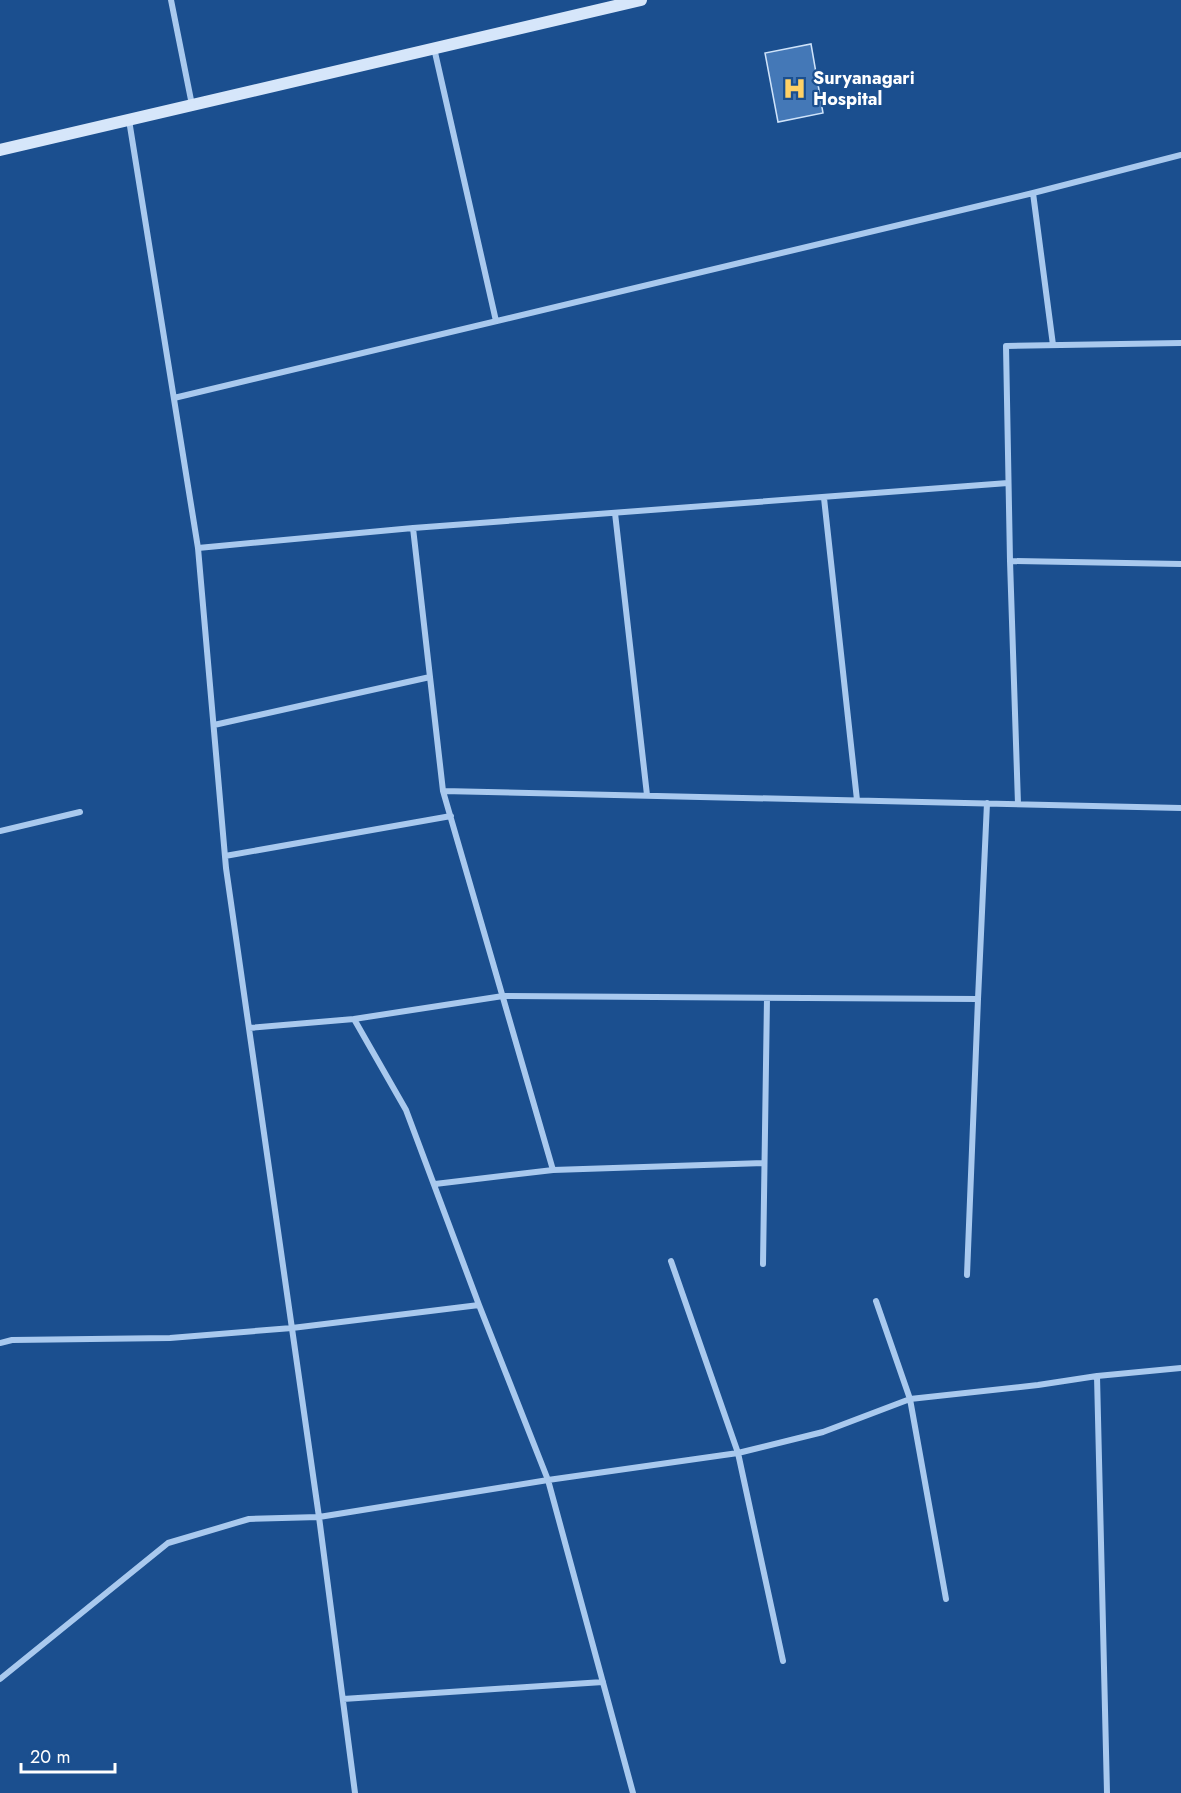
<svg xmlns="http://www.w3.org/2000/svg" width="1181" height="1793" viewBox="0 0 1181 1793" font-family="Jost,sans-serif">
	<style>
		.building { fill: #4478b7; stroke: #cfe3fa; stroke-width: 1.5 }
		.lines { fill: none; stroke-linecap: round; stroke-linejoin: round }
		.street { stroke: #a9c9ee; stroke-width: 6 }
		.secondary { stroke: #d6e6fa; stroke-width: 12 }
		.labels { text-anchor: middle; stroke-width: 4.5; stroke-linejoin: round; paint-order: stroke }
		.poi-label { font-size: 18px; font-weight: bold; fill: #fff; stroke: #1b4f8f; text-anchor: start }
	</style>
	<rect width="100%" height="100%" fill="#1b4f8f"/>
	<path class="building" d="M811,44l12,69 -45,9 -13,-69z"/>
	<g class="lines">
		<path class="street" d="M171,0l21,105
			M434,48l62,273
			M129,120l69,428 28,320 93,649 36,276
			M1033,193l20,152
			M174,398l859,-205 148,-38
			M824,498l33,302
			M615,513l32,282
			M413,528l595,-45
			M198,548l215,-20 30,263 738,17
			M1010,561l171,3
			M214,725l216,-48
			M1018,804l-8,-243 -4,-215 175,-3
			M0,831l80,-19
			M225,856l226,-40
			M354,1019l149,-23 475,3 9,-196
			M249,1028l105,-9 52,91 73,195 69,175 85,313
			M553,1170l211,-7
			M435,1184l118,-14 -110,-379
			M671,1261l67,192 45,208
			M763,1264l4,-266
			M967,1275l11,-276
			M876,1301l34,98 36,200
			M0,1343l12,-3 158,-2 122,-10 187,-23
			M1097,1376l10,417
			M0,1679l168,-136 81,-24 70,-2 229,-37 190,-27 85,-21 87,-33 128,-14 59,-9 84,-8
			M343,1699l260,-17"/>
		<path class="secondary" d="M0,150l641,-150"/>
	</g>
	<defs>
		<symbol id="hospital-bare" viewBox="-9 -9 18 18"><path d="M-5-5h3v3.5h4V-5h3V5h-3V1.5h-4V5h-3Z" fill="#ffd166" stroke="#1b4f8f" stroke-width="2.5" paint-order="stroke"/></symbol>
	</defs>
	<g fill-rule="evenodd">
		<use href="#hospital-bare" x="778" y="72" width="33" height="33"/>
	</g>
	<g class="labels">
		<g class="poi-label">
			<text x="813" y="84">Suryanagari<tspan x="813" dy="21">Hospital</tspan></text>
		</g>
	</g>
	<path d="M21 1763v9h94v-9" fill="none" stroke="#ffffff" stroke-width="3"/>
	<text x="30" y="1763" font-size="18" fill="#ffffff" stroke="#1b4f8f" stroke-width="4.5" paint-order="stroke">20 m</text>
</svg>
